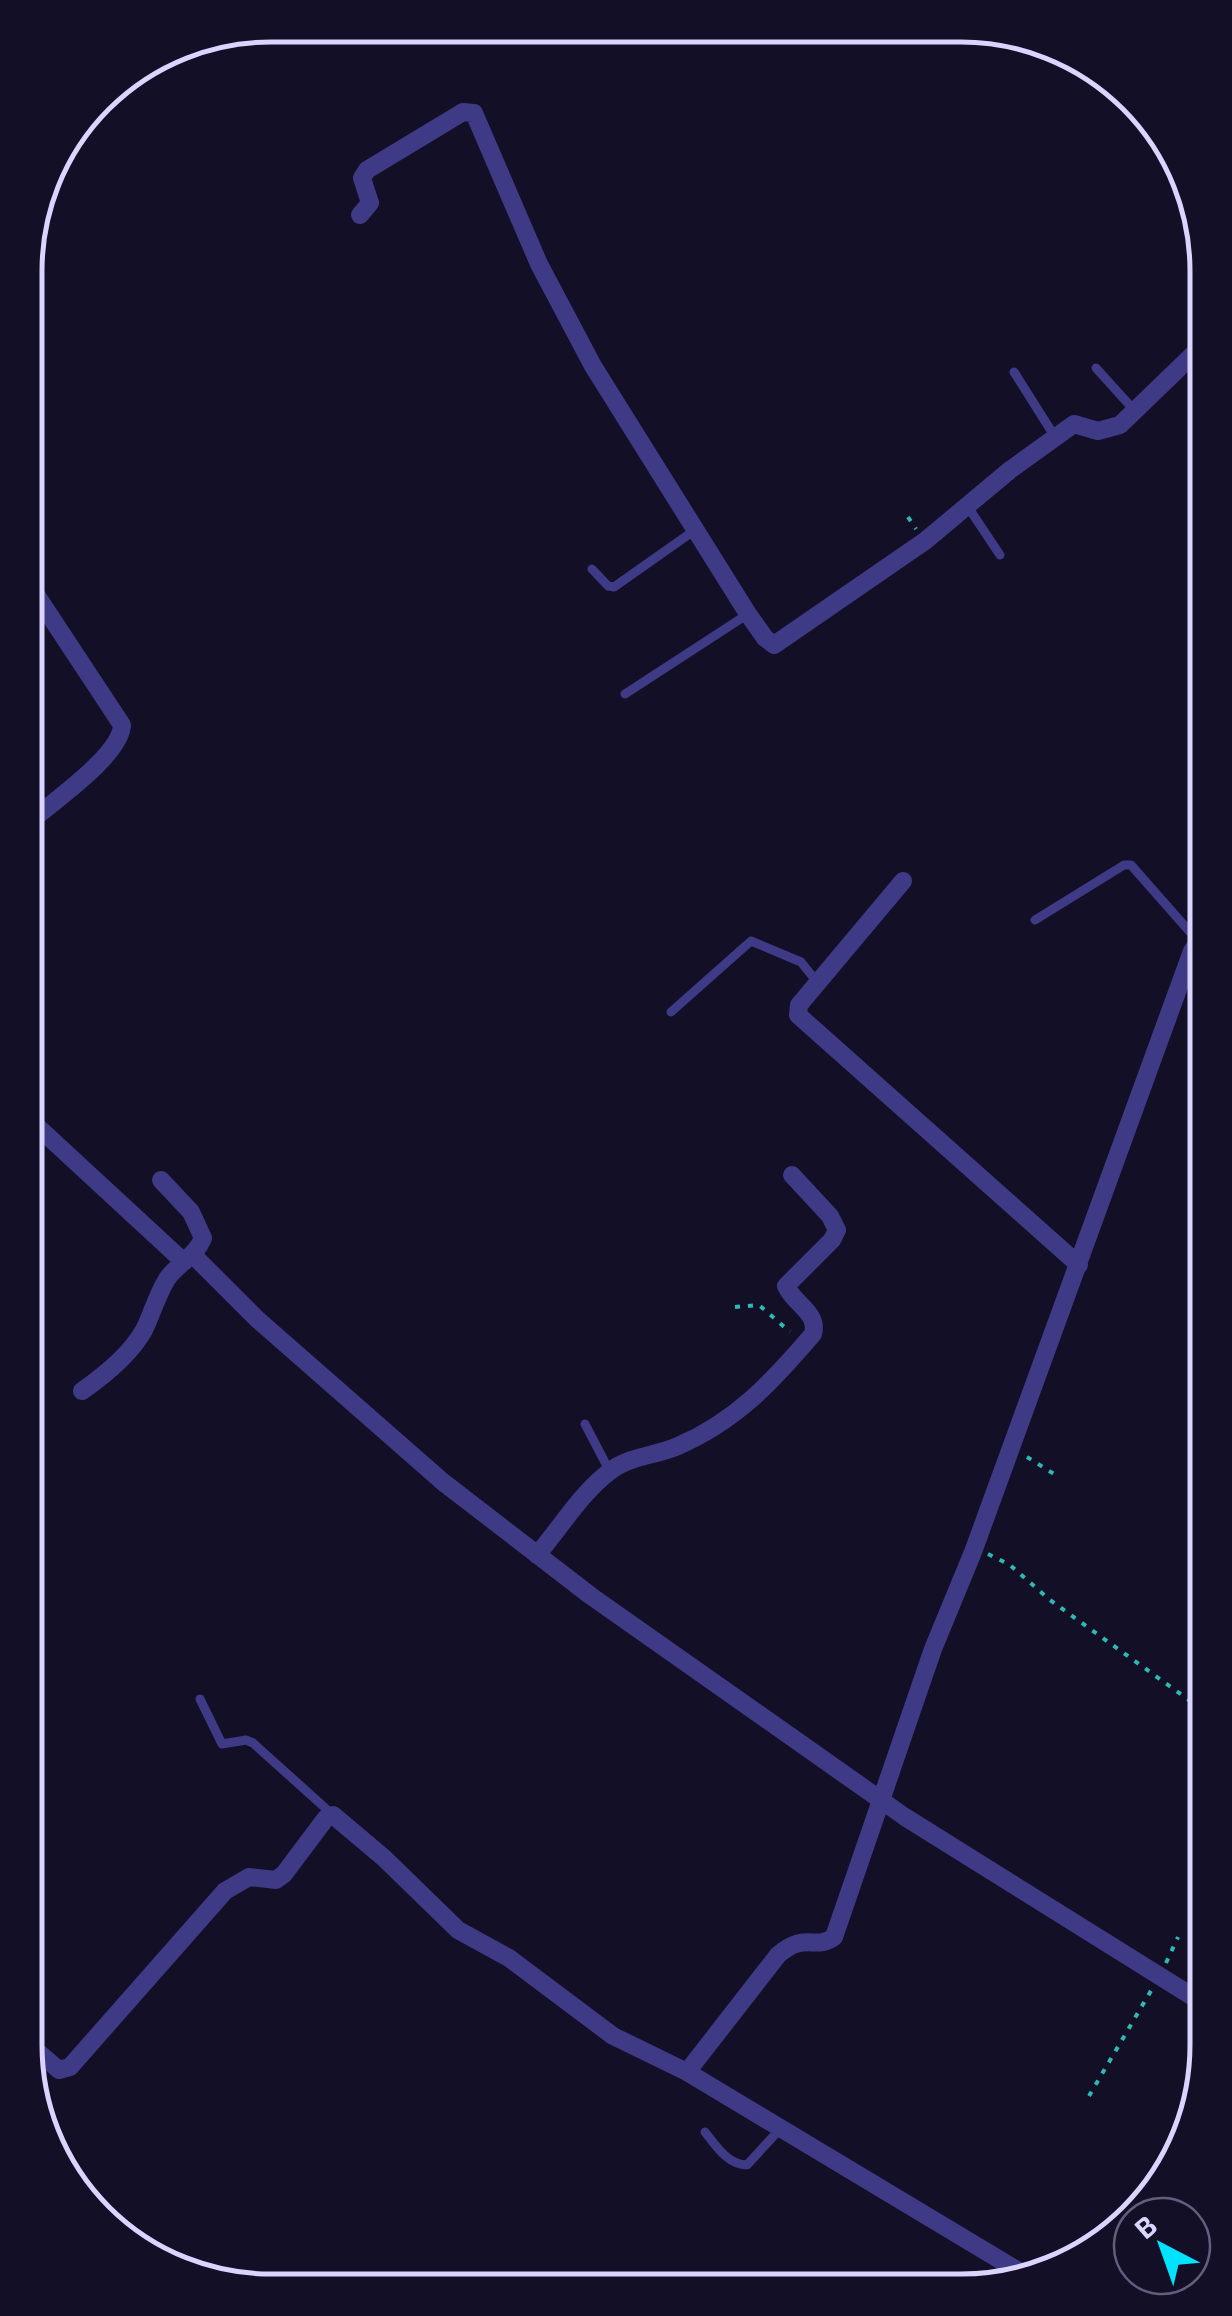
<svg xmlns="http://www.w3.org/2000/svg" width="1232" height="2316" viewBox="0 0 1232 2316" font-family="'Exo 2',sans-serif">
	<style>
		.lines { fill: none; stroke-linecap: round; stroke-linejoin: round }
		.path { stroke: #2ebab4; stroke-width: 4; stroke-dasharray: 5 8; stroke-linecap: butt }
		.service { stroke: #3e3a86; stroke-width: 9 }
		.minor { stroke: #3e3a86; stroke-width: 18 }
		.rim { fill: none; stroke: #dad5ff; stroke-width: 5 }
	</style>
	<rect width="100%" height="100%" fill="#130f27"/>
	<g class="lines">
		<path class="path" d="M908,517l8,12
			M735,1307l24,-2 31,27
			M1027,1457l27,17
			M988,1554l22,11 40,35 157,113
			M1166,1963l12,-26
			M1089,2096l63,-107"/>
		<path class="service" d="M1096,368l38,42
			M1014,372l41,65
			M968,507l32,48
			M592,569l16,17 6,1 81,-57
			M625,694l123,-80
			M1035,920l89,-55h7l66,75
			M671,1012l80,-71 50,21 16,20
			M585,1424l25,48
			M200,1699l22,45 24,-4 7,3 80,72
			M705,2132c11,14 23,33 42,33l34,-37"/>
		<path class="minor" d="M360,215l10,-12 -8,-25 5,-8 96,-58 11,1 65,151 54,102 155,248 17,24 9,7 151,-104 85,-71 64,-46 24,7 22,-6 87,-84
			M26,825c23,-21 95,-69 96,-100l-95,-144
			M903,881l-104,124 -1,10 281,250
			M26,1116l158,146
			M192,1254l65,65 186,163 148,114 314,221 301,188
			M82,1391c23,-16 48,-36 62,-61 8,-16 13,-35 23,-51 10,-15 29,-23 36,-41l-12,-26 -30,-32
			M537,1555c25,-29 44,-63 76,-86 19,-13 45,-14 65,-23 58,-25 94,-64 135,-112 6,-21 -19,-30 -27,-48l46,-46 5,-10 -7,-14 -38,-41
			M25,2041l34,29 11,-3 155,-176 24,-14 27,3 8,-6 42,-56 7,-3 51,43 74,72 51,28 104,78 74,36 343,206
			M687,2072l91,-117c28,-24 37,-4 56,-18l99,-288 40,-97 219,-601 15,-22"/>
	</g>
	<path d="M0 0H1232V2316H0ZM271 42H961A229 229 0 0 1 1190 271V2045A229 229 0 0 1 961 2274H271A229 229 0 0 1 42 2045V271A229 229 0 0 1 271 42Z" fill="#130f27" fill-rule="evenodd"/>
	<path class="rim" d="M271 42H961A229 229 0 0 1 1190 271V2045A229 229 0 0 1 961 2274H271A229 229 0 0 1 42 2045V271A229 229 0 0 1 271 42Z"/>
	<g transform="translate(1162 2246) rotate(319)"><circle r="48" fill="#130f27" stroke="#635e7d" stroke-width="2.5"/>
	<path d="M0-8L18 38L0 25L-18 38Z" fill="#01e2ff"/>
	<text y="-15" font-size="28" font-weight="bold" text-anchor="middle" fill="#dad5ff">B</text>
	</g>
</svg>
